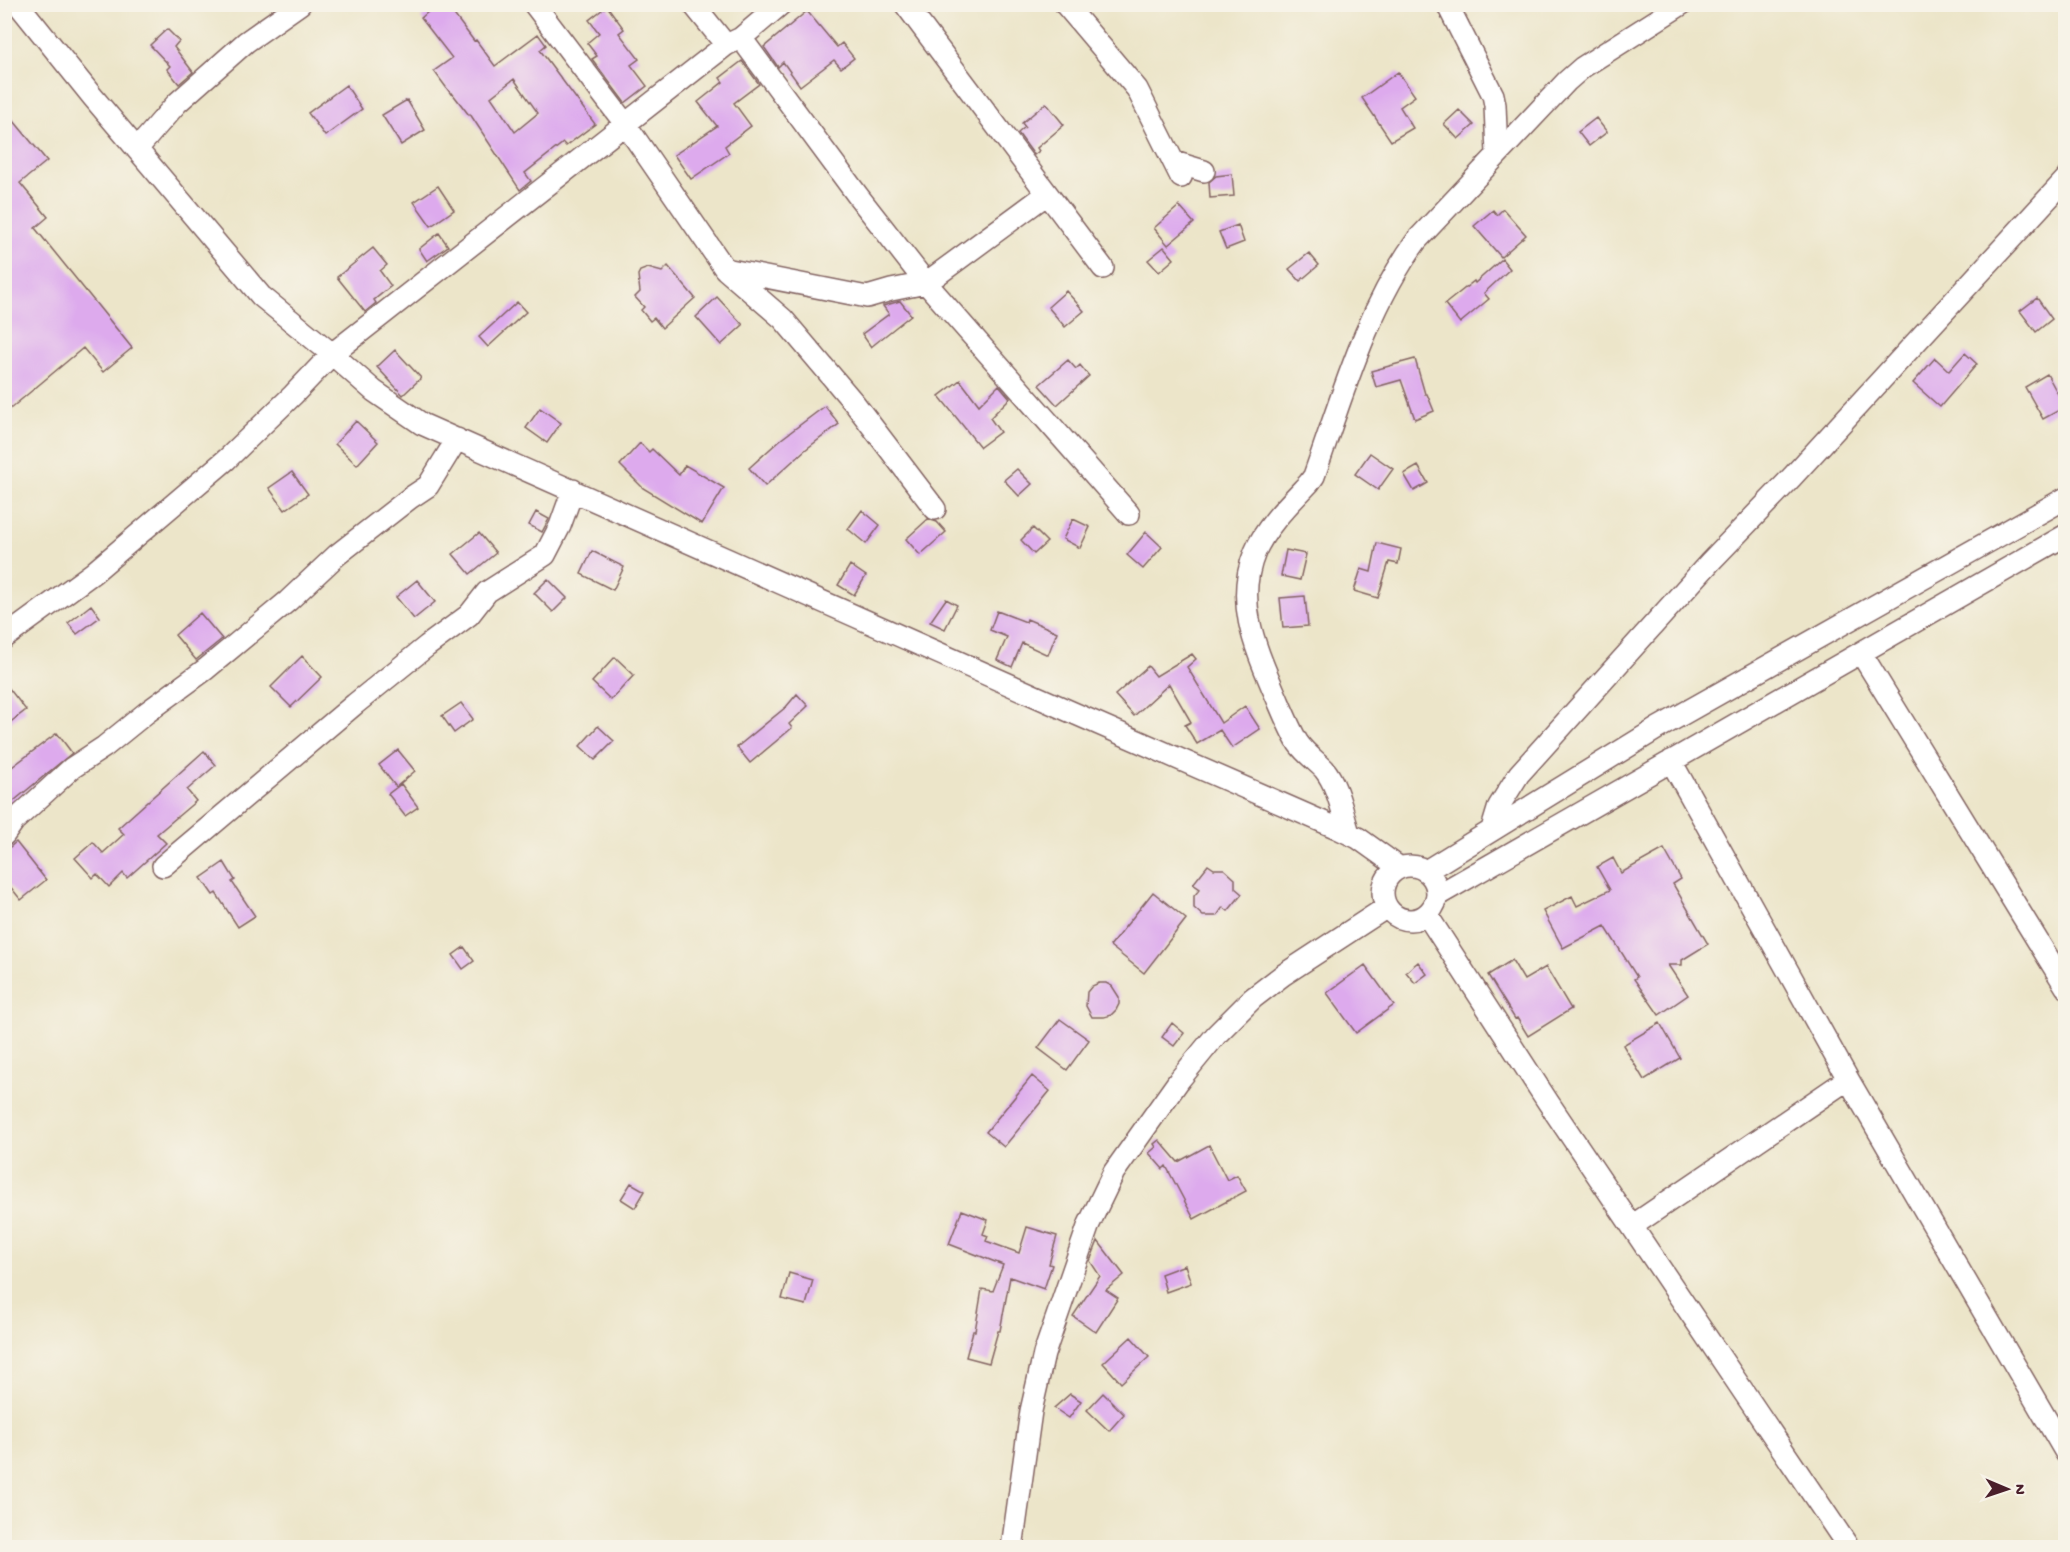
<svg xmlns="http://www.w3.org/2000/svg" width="2070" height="1552" viewBox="0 0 2070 1552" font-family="'Gochi Hand',sans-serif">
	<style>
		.building { fill: #ddaaed; fill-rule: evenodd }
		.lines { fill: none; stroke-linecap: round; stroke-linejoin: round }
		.minor-casing { stroke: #836462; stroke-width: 24 }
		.minor { stroke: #fff; stroke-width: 21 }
	</style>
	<rect width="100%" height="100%" fill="#f7f3e8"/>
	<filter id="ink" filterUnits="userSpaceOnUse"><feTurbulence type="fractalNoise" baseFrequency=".0167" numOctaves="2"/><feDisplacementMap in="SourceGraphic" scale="12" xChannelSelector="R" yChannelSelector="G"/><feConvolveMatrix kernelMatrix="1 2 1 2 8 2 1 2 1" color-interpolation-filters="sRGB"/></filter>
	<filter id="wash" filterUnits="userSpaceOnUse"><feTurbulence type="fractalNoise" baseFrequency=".008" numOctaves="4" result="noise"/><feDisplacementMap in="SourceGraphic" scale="24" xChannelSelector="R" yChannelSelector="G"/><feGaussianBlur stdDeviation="1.35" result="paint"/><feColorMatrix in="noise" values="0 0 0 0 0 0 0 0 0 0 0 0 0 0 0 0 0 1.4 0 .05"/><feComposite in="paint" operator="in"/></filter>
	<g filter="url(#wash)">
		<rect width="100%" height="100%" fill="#ece5c9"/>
		<g id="blocks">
			<path class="building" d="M437,4h9l28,37 2,-1 19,26 43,-32 8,11 -6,5 55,74 -29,22 -3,-3 -38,30 6,8 -11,9 -50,-76 -1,1 -17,-22 -1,1 -17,-23 18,-13 -31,-40zM514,79l24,34 -23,19 -24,-35z
				M607,6l17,23 -5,4 20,26 -8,6 16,21 -22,17 -33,-44 5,-3 -10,-13 12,-10 -10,-13z
				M807,11l30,36 5,-4 12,15 -13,10 -7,-8 -34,26 -17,-24 -5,5 -14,-20z
				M167,29l12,12 -5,6 19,25 -14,12 -12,-15 3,-3 -20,-21z
				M742,61l17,23 -25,19 17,23 -26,20 4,7 -38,26 -17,-24 43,-29 -19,-24 25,-20 -3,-4z
				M1398,72l17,24 -15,11 13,21 -22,13 -29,-43z
				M346,85l16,24 -37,27 -17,-23z
				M407,100l18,30 -24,15 -19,-30z
				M1046,103l18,22 -27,23 2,3 -5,4 -16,-22 7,-6 -3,-4z
				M4,109l43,52 -27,22 28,34 -13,11 97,120 -29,24 -20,-24 -79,66z
				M1459,110l15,15 -16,14 -14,-15z
				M1596,118l11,14 -18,14 -11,-14z
				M1232,174l2,22 -24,2 -1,-16 7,-6z
				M438,186l16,24 -23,16 -17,-24z
				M1179,206l15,17 -26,22 -14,-17z
				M1503,209l23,26 -25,22 -27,-31 19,-16 4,5z
				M1238,225l6,17 -18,7 -7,-17z
				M439,233l9,13 -21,15 -8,-12z
				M1164,247l10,12 -15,13 -11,-12z
				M373,248l14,17 -7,6 11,15 -17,14 2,3 -11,9 -28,-35z
				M1309,253l10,12 -19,16 -11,-12z
				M1502,259l8,10 -26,24 5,6 -29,24 -15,-19 29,-23 1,2z
				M668,266l27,32 -33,30 -8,-10 -4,3 -9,-11 3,-3 -9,-10 5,-5 -2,-17 2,-4 8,-3 14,4z
				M1066,291l18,20 -19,16 -17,-20z
				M717,297l26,28 -22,20 -25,-28z
				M2037,298l15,21 -16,13 -16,-21z
				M900,301l11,14 -40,32 -9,-13 27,-20 -6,-8z
				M517,302l9,10 -38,35 -9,-10z
				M395,350l26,28 -18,17 -26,-28z
				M1965,353l12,11 -37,43 -27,-24 22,-25 14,13z
				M1415,359l10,35h2l7,17 -19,8 -14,-39 -25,7 -5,-16z
				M1068,360l8,9 4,-4 9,11 -32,29 -18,-20z
				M2047,374l18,33 -22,12 -18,-32z
				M960,380l19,25 20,-20 11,13 -20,20 10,14 -20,15 -41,-51z
				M825,406l14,18 -34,26 -40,36 -16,-18 31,-28z
				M540,408l21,15 -14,20 -21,-15z
				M356,421l22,21 -21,23 -22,-21z
				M640,443l9,9 3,-3 27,26 6,-10 39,23 -22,36 -59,-36 -23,-23z
				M1370,453l23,16 -15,21 -23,-16z
				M1418,466l10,17 -14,8 -10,-17z
				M1017,469l15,15 -13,12 -15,-16z
				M292,472l16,22 -23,16 -16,-22z
				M862,510l18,15 -14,19 -18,-15z
				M536,512l13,7 -7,13 -13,-7z
				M928,519l9,3 9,10 -26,23 -14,-16z
				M1073,519l17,8 -10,21 -17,-9z
				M1033,528l14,14 -13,12 -13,-14z
				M1146,532l16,15 -19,22 -16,-14z
				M479,533l17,20 -26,21 -17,-20z
				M1377,543l24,6 -3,15 -9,-2 -11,36 -24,-7 7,-22 10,3z
				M1286,550l20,4 -6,26 -19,-4z
				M592,551l32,16 -11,23 -32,-16z
				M850,565l16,11 -12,19 -16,-10z
				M548,579l19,19 -14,14 -19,-19z
				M417,580l18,22 -21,17 -18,-22z
				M1305,596l3,30 -25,2 -3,-30z
				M946,599l11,6 -12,24 -15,-7z
				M91,605l9,12 -23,17 -9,-11z
				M997,611l29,11 1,-3 30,13 -9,23 -26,-12 -10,24 -15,-7 10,-23 -17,-7z
				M200,613l22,26 -26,21 -21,-25z
				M1192,654l4,5 -9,8 34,56 24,-17 15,23 -28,19 -12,-18 -23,14 -12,-19 6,-3 -22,-38 -35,32 -19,-21 33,-29 8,10z
				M302,656l20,21 -31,30 -20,-20z
				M615,657l19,18 -23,25 -19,-18z
				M4,682l22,28 -22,17z
				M797,694l11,12 -19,18 3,4 -42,35 -13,-16 49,-40z
				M461,703l12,16 -19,14 -12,-17z
				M598,726l16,15 -19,19 -15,-14z
				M57,733l15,20 -68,56v-36z
				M398,750l17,21 -19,16 -17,-22z
				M204,751l12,14 -29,25 9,11 -39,33 9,9 -39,35 -4,-5 -14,14 -12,-13 -4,4 -18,-20 18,-16 10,11 21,-19 -6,-6z
				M401,784l17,23 -13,9 -17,-22z
				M16,842l30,38 -25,20 -17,-21v-27z
				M1664,849l17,30 -8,5 35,60 -26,16v5h-14l20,30 -29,20 -25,-36 3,-2 -32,-51 -42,22 -20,-37 29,-15 5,10 33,-16 -13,-23 16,-9 8,15z
				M224,862l11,18 -3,2 23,34 -17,11 -22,-34 -3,2 -12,-17z
				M1208,865l6,4h10l11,10v9l7,6 -14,17 -5,-4 -6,9h-14l-9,-8v-12l6,-7 -7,-5z
				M1153,892l33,27 -42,54 -34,-27z
				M464,947l10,14 -11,8 -10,-14z
				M1512,960l12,20 22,-13 25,42 -43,27 -11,-18 -2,1 -27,-44z
				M1418,962l9,12 -12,9 -9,-11z
				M1365,965l29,40 -38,28 -29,-40z
				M1099,983h7l6,3 7,11v7l-3,6 -5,5 -7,2h-12l-6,-11 1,-14 5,-6z
				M1060,1019l29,21 -22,30 -29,-22z
				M1172,1023l12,10 -10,13 -12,-9z
				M1660,1023l20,35 -36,22 -21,-35z
				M1032,1076l18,15 -46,56 -18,-15z
				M1159,1140l19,22 31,-17 18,35 10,-5 9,16 -52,28 -28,-53 -3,3 -14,-16 7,-6 -2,-3z
				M631,1183l14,8 -10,17 -14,-9z
				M962,1210l26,10 -5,14 5,2 -2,5 33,12 8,-26 30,9 -8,28 3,1 -8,24 -34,-12 -10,54h-2l-9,32 -23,-6 7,-26h2l7,-42 11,2 10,-26 -54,-21z
				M1098,1241l26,34 -18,15 12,8 -22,34 -23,-16 27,-40 -10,-15z
				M1185,1265l6,18 -25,9 -5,-18z
				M789,1273l24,7 -7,25 -24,-6z
				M1131,1337l18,20 -28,26 -18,-20z
				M1103,1393l21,21 -15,17 -22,-21z
				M1070,1394l11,7 -12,17 -15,-10z"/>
		</g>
	</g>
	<g filter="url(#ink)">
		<use href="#blocks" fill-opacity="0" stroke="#836462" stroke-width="1.5"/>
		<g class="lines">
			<defs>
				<path id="minor" d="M18,4l74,92 169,200 71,58 42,37 48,33 647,287 268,117 21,10 42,30
					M534,4l92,121 99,144 142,28 24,-7 35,-7 121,-89
					M693,4l33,41
					M905,4l198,264
					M1065,4l72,85 44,88
					M1447,4l46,91 2,10 2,49
					M741,38l117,158 68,87 203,231
					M137,149l40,-46 69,-61 54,-38
					M1174,162l30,9
					M726,270l57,49 72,85 80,105
					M4,638l89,-65 134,-114 66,-64 39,-41 394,-309 15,-7 40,-34
					M1861,653l205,334
					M1671,761l177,318 218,374
					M1492,829l7,-23 20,-32 191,-212 82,-85 274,-298
					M1349,833c-7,-21 -11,-47 -25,-64 -9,-9 -19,-16 -26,-26 -10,-17 -17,-36 -25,-54 -19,-45 -38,-89 -18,-137 11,-26 35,-49 54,-69l5,-7c28,-79 53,-168 103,-236l150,-159 16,-14 99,-63
					M4,835l10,-14 58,-53 32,-21 42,-34 60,-44 82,-68 49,-46 73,-57 18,-12 29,-47
					M163,866l192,-162 72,-58 42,-31 18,-23 58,-37 15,-29 13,-36
					M1383 893a27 27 0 1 1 54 0a27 27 0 1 1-54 0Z
					M1426,871l232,-143 408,-230
					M1438,895l628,-360
					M1427,915l121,187 301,446
					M1632,1226l216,-147
					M1012,1548l19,-137 13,-57 45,-130 25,-52 66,-93 36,-44 37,-37 30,-23 104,-68"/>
			</defs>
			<use href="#minor" class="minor-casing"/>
			<use href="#minor" class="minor"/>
		</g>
	</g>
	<rect width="2070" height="1552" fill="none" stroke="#f7f3e8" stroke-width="24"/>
	<g transform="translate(2007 1489) rotate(92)" stroke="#f7f3e8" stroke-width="4.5" paint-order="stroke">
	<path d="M0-4.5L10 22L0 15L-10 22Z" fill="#4a1f2b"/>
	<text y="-9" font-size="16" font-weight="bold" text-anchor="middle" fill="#4a1f2b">N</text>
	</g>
</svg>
